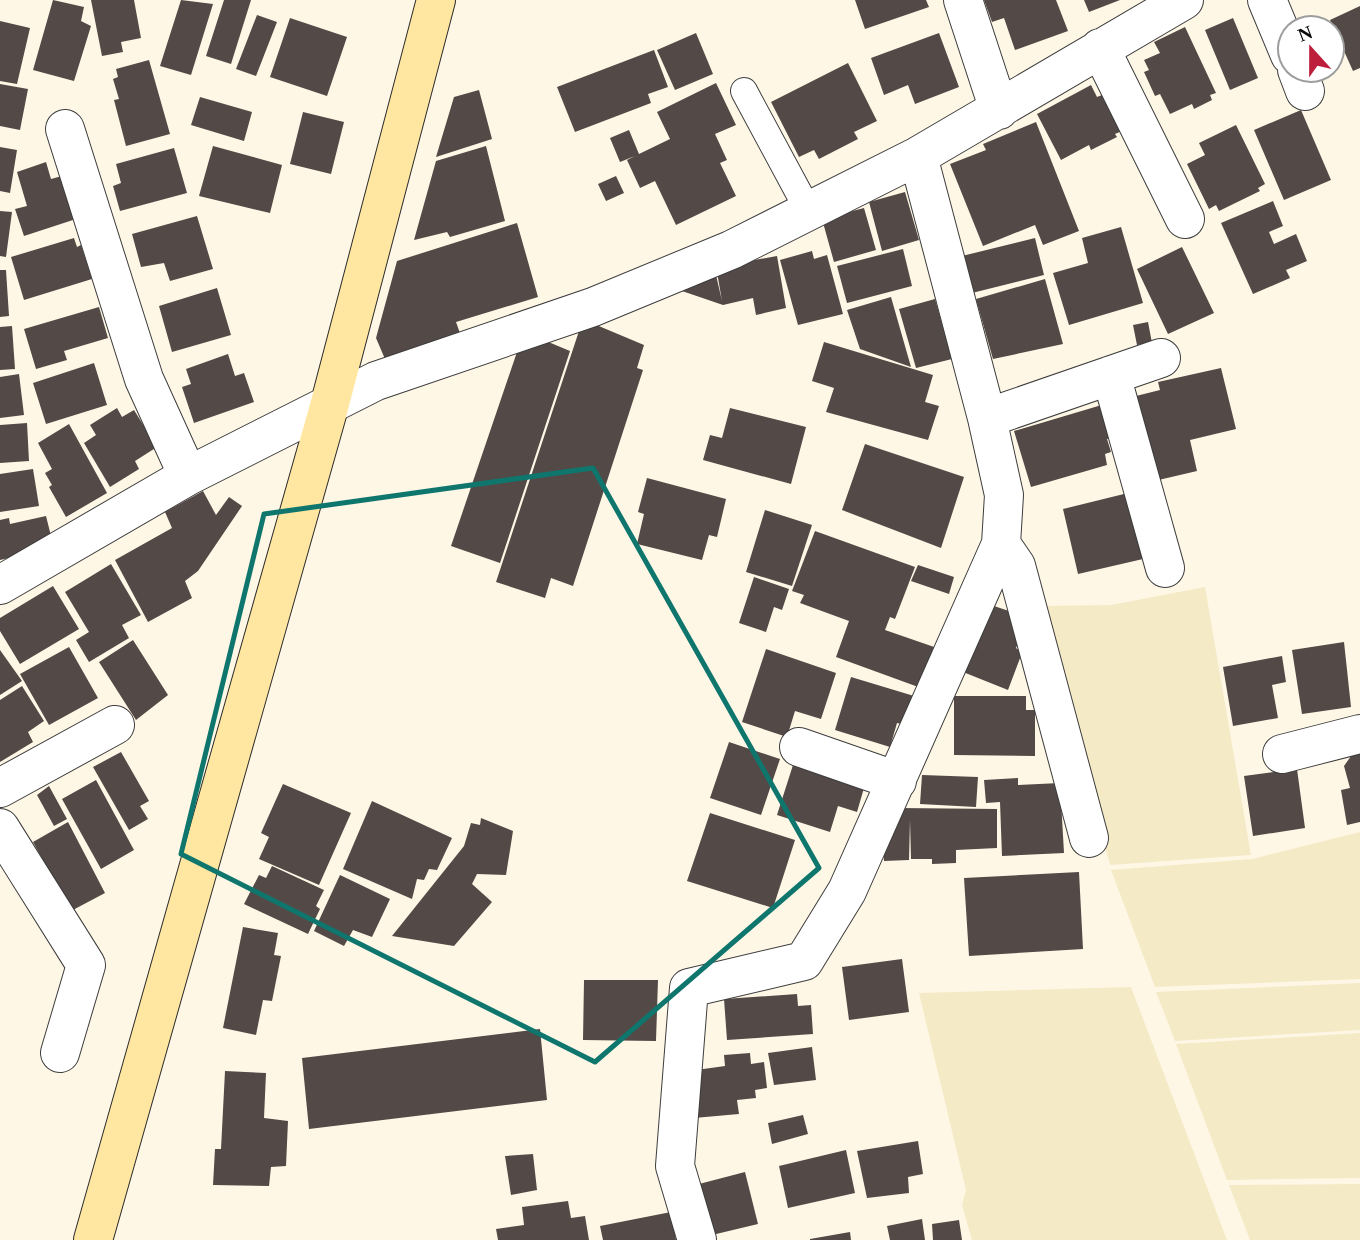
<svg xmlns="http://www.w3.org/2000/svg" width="1360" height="1240" viewBox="0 0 1360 1240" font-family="'Times New Roman',serif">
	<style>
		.farmland { fill: #f5eac6 }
		.building { fill: #534946 }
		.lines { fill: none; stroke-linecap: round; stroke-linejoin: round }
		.lane-casing { stroke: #3d3d3d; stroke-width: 28 }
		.street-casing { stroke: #3d3d3d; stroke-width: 40 }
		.secondary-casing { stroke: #2c2c2c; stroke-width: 40 }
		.lane { stroke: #fff; stroke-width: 26 }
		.street { stroke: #fff; stroke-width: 38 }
		.secondary { stroke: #ffe7a1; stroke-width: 38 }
		.marked { fill: none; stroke: #0f766e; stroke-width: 5; stroke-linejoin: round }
	</style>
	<rect width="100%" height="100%" fill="#fff7e6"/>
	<path class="farmland" d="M1205,587l46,268 -141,10 -72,-259 73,-1z
		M1360,832v147l-205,8 -44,-117 141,-11z
		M1360,983v47l-185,11 -19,-49z
		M1131,987l96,253h-255l-10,-35 4,-15 -47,-197z
		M1360,1033v145l-133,2 -51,-136z
		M1360,1184v56h-110l-21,-55z"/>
	<path class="building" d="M53,0l31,7 -3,14 10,5 -17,55 -41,-11z
		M91,0h43l7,38 -20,4 2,10 -21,4z
		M181,0l32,4 -22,71 -31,-9z
		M224,0h27l-20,64 -25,-8z
		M855,0h71l3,7 -64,22z
		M984,0h72l12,31 -53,19 -11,-32 -12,4z
		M1084,0h36l-31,12z
		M1360,6v62l-7,3 -23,-51z
		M257,15l20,7 -21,54 -20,-7z
		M290,18l57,19 -20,59 -57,-19z
		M1233,18l25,60 -28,12 -25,-60z
		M0,21l30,7 -13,56 -17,-3z
		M1185,27l31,66 -6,2 2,5 -18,9 -2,-5 -22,10 -10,-20 -5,2 -11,-24 5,-2 -5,-10 16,-7 -6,-11z
		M696,33l17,41 -38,16 -18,-40z
		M939,33l20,54 -44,17 -7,-19 -24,10 -13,-37z
		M654,50l14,37 -20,7 3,9 -76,29 -18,-45z
		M149,60l21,74 -44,12 -12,-46 5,-1 -6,-20 5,-2 -2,-8z
		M848,63l29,58 -23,11 4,7 -39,20 -5,-9 -15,7 -28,-55z
		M716,83l20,42 -21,9 12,26 -7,3 16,33 -60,29 -21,-44 -15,7 -13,-28 8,-4 -15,6 -10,-24 19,-8 10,24 31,-15 -13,-27z
		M0,84l28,5 -8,41 -20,-4z
		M1091,85l6,12 5,-2 20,36 -7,3 2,3 -26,13 -2,-5 -28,15 -24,-46z
		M479,90l13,49 -56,18 18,-60z
		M200,97l52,15 -8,29 -53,-16z
		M1301,110l30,70 -47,20 -30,-70z
		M303,112l41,10 -13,52 -41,-10z
		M1036,122l43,109 -36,14 -8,-20 -52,21 -33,-82 36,-14 -3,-6z
		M1236,125l29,59 -7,4 2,3 -41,20 -3,-6 -7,4 -22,-45 18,-9 -6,-12z
		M213,146l69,19 -12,48 -71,-17z
		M486,146l19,75 -55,16 -3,-5 -33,8 22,-79z
		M0,147l17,3 -7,43 -10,-2z
		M174,148l13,45 -67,18 -7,-25 8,-3 -5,-19z
		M46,162l5,17 11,-3 14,43 -52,17 -9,-27 12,-3 -10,-34z
		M616,176l8,17 -18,8 -8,-17z
		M905,192l14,48 -37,11 -13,-49z
		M1273,201l10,25 -14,6 5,12 22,-10 11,27 -21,9 4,8 -37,16 -32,-71z
		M864,208l12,42 -42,12 -12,-43z
		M0,211l12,1 -6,45 -6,-1z
		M197,216l16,53 -43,12 -6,-18 -23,4 -9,-33z
		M517,223l21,74 -82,25 5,14 -76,23 -9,-21 21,-77z
		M1121,227l22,76 -74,22 -16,-52 35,-10 -6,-25z
		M74,238l3,9 4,-2 11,34 -68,21 -13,-43z
		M1035,238l9,37 -72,18 -10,-37z
		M1182,247l32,66 -46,21 -31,-65z
		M903,249l9,37 -65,17 -10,-37z
		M812,251l2,8 13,-4 16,59 -45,11 -18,-65z
		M777,256l9,52 -30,7 -3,-17 -30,7 -41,-14 34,-16 6,26 -5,-29 15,-8z
		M0,270h6l3,46 -9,1z
		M1045,279l18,65 -70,15 -17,-60z
		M217,288l14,47 -59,17 -13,-46z
		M891,297l20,70 -51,-18 -13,-39z
		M935,299l17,60 -36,9 -17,-59z
		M99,307l9,31 -44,13 3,9 -31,9 -12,-40z
		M1148,322l4,21 -15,2 -4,-20z
		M594,324l50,21 -7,23 6,2 -70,216 -22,-8 -6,20 -49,-16 83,-251z
		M12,326l3,43 -15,1v-43z
		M546,341l24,10 -70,212 -49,-17 66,-194z
		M824,342l109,33 -8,27 14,4 -11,34 -102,-28 8,-24 -22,-7z
		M228,354l7,22 9,-3 10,29 -60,21 -12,-36 9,-3 -5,-15z
		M94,363l13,42 -61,19 -13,-41z
		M1221,368l15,61 -46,11 7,31 -47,11 -14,-86 24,-6 -2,-8z
		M19,374l5,41 -24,3v-41z
		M1105,404l10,33 -8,2 4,13 -6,2 2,11 -76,22 -17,-56z
		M117,408l5,9 12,-7 23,37 -22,14 4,8 -29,18 -26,-44 12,-8 -6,-10z
		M730,408l76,19 -15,57 -88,-24 7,-25 12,3z
		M27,423l2,38 -29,2v-38z
		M69,424l38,69 -41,24 -17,-30 3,-2 -7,-12 7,-4 -14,-26z
		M865,444l99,33 -23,71 -99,-38z
		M33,469l6,37 -39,6v-38z
		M647,478l79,21 -9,38 -8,-2 -7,25 -65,-16 7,-30 -6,-2z
		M203,491l13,24 13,-18 13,9 -44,65 -13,10 7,17 -44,24 -33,-62 57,-32 -7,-16z
		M1128,493l15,66 -65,15 -15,-65z
		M765,510l47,15 -20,61 -46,-14z
		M46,516l7,28 -4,5 -49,11v-40l9,-2 1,6z
		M815,531l100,36 -20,52 -5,-2 -5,13 52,18 -16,40 -85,-31 13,-36 -49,-18 4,-8 -12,-4z
		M111,564l30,51 -19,10 7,13 -40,24 -13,-22 13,-8 -24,-40z
		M918,565l36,12 -5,17 -38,-13z
		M754,577l35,12 -7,21 -8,-3 -8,25 -27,-9z
		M53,586l26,43 -59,35 -20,-33v-13z
		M991,605l21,7 8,27 -4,9 6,5 -14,37 -45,-18z
		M133,640l35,55 -32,25 -37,-58z
		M1344,642l7,65 -49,7 -10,-64z
		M69,647l29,51 -49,27 -29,-51z
		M766,649l70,24 -15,46 -26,-8 -8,26 -45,-15z
		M0,650l22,31 -22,14z
		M1282,656l4,26 -14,3 6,33 -45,8 -10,-59z
		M851,677l63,19 -8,29 -9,-2 -7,24 -55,-17z
		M22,686l22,35 -16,11 5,10 -33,20v-62z
		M954,696h72v14h9v46l-81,-1z
		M729,742l51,17 -19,56 -51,-17z
		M1356,749h4v73l-13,3 -6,-35 9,-2 -6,-22z
		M121,752l28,49 -9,5 8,13 -19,11 -36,-63z
		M793,765l71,23 -7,24 -19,-6 -8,26 -53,-17z
		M1297,769l8,59 -52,8 -9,-60z
		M922,775l56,2 -2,30 -56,-3z
		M1018,778v7l42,-2 4,70 -62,3 -2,-54 -14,1 -2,-23z
		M96,780l38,70 -33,19 -39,-70z
		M283,784l68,29 -32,72 -60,-26 10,-22 -8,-4z
		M49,786l18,33 -13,7 -17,-31z
		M372,801l80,37 -15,32 -8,-1 -5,11 -7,-1 -5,20 -69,-30z
		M899,808l98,1v39l-41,2v13l-24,1v-5h-21l-1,-39 -1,40 -25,1 -1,-14z
		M710,813l85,27 -22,68 -86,-27z
		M481,818l32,13 -7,44 -29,-1 -5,10 20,18 -38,44 -62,-10 72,-90 7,-23 9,2z
		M68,822l37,71 -34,18 -38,-69z
		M272,866l52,24 -8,16 4,3 -12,25 -64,-30 15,-29 7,3z
		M1079,872l4,77 -114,7 -5,-78z
		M340,875l50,24 -18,38 -19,-7 -9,16 -30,-15z
		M243,927l35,6 -4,22 7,1 -9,45 -9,-1 -7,35 -33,-7z
		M902,959l7,53 -60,8 -7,-53z
		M584,980h74l-2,61 -73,-1z
		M797,994l1,12 13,-1 2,29 -86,6 -3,-41z
		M540,1029l7,71 -238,29 -7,-71z
		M812,1047l4,33 -42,5 -6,-32z
		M750,1053l1,11 13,-2 3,26 -12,2 1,8 -19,2 2,14 -45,4 -5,-47 36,-5 -1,-11z
		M225,1071l41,2 -2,45 24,3 -2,45 -15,1 -2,19 -56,-1 2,-36h6z
		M803,1115l5,19 -36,10 -4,-21z
		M918,1141l5,33 -15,3 1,16 -42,5 -10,-47z
		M846,1150l9,43 -67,15 -9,-42z
		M533,1154l4,36 -26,5 -6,-39z
		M745,1172l13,52 -46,11 -13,-51z
		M568,1201l3,17 14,-2 4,24h-91l-2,-11 28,-4 -2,-18z
		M671,1212l5,28h-73l-3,-14z
		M922,1219l3,21h-35l-3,-14z
		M959,1220l3,20h-29l-1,-16z
		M850,1232l1,8h-41v-1z"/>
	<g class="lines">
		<defs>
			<path id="lane" d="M744,91l64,119"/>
			<path id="street" d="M963,0l36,110
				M1267,0l23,55
				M1100,48l85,171
				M1297,70l8,21
				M65,129l79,250 44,97
				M1111,375l54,193
				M987,418l174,-60
				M1001,544l15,22 73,272
				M0,585l188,-109 188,-95 217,-74 138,-57 187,-94 266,-156
				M799,747l98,34
				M1282,754l78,-20
				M0,788l115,-63
				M0,828l86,137 -26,88
				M697,1240l-22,-74 14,-178 115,-27 43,-70 154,-347 3,-49 -17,-77 -69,-262"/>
			<path id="secondary" d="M93,1240l236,-833 107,-407"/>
		</defs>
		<use href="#lane" class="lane-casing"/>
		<use href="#street" class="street-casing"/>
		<use href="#secondary" class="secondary-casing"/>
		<use href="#lane" class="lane"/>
		<use href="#street" class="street"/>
		<use href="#secondary" class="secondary"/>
	</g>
	<path class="marked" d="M593,468l226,400 -224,194 -414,-208 83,-340z"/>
	<g transform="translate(1311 49) rotate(339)"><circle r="33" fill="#ffffff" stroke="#9d9d9d" stroke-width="2"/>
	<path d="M0-5L12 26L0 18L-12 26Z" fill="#bd1e3c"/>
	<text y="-10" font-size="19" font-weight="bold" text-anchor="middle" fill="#0a0a0a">N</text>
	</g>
</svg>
